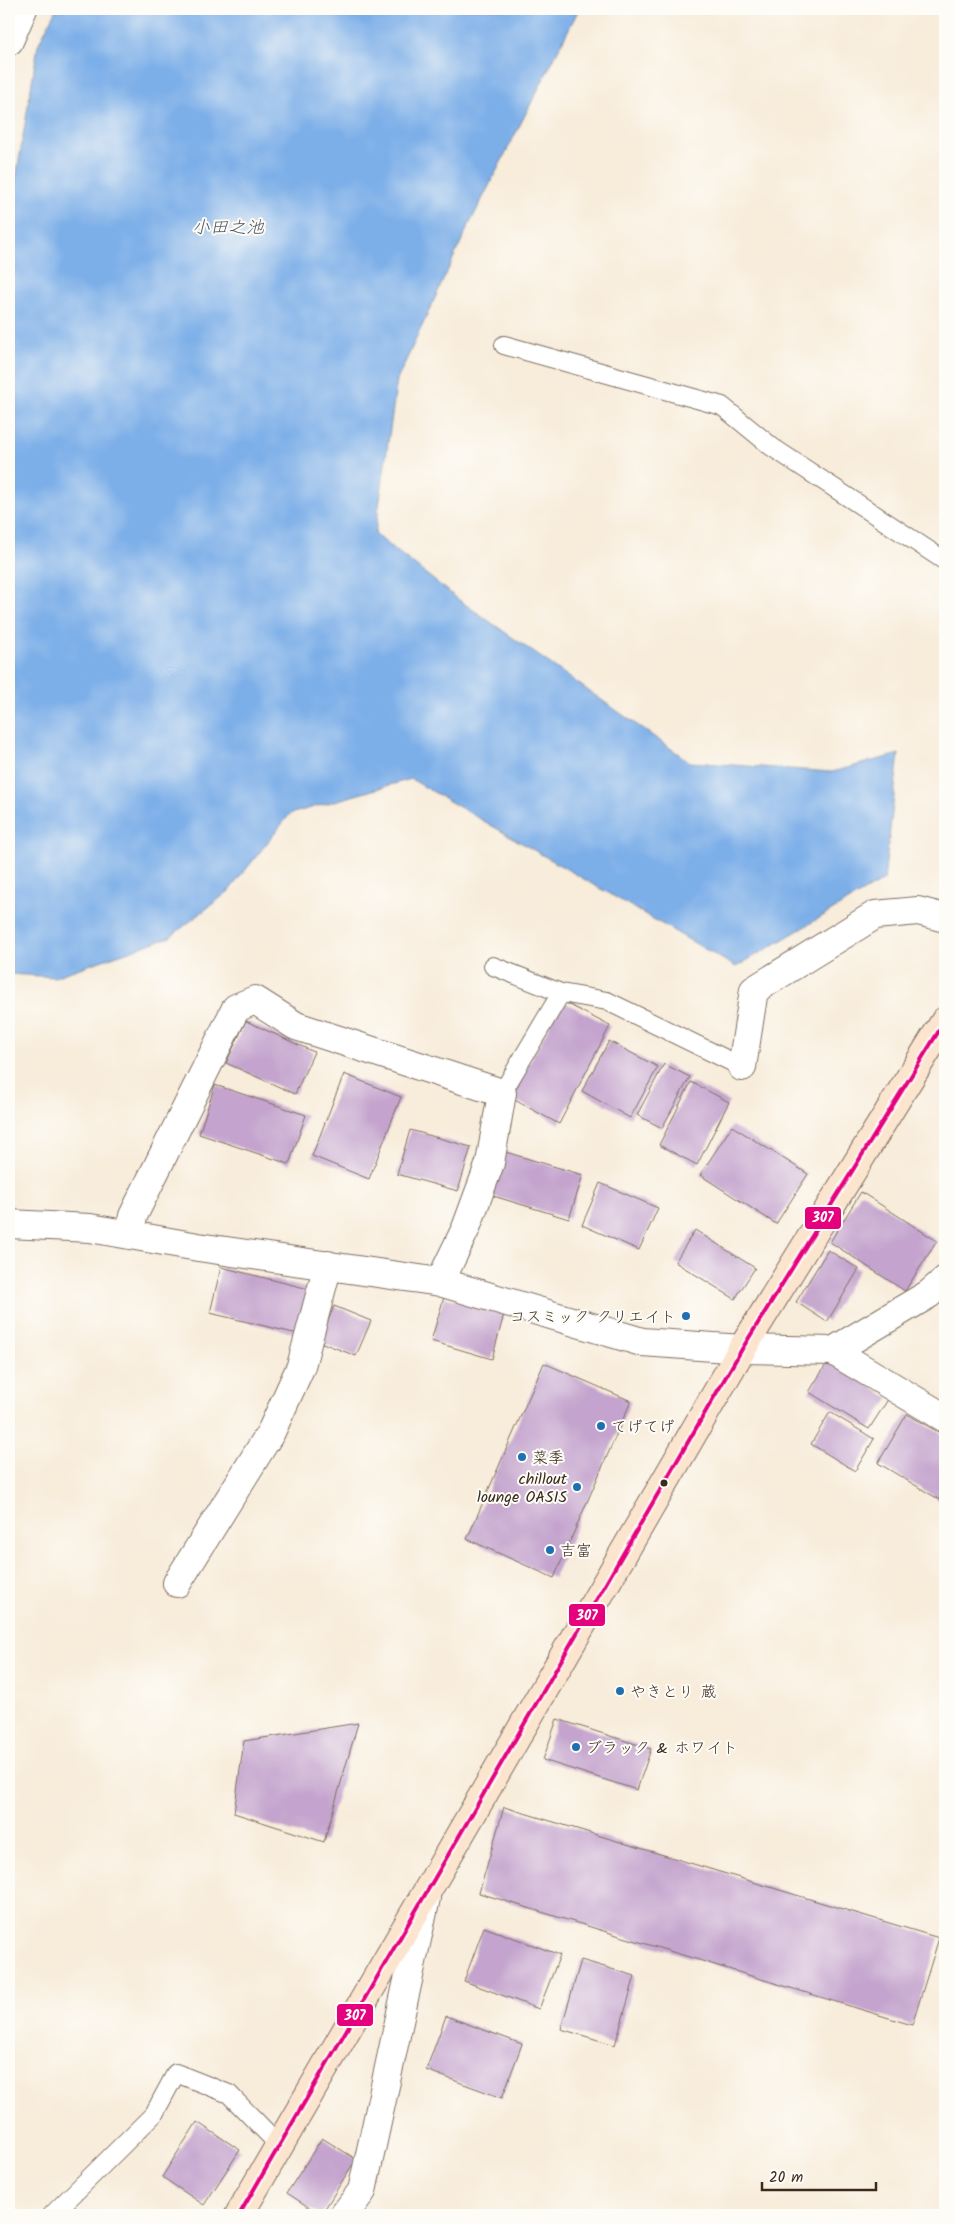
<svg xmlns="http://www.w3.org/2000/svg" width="954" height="2224" viewBox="0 0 954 2224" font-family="Kalam,'Klee One',sans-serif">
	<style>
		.water { fill: #7caee8; stroke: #5c6c83 }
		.building { fill: #c4a4ce }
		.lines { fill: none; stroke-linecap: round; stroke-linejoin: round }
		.lane-casing { stroke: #7d6e60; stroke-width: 20 }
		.street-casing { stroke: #7d6e60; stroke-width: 30 }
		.secondary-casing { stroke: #7d6e60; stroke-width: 30 }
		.lane { stroke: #fff; stroke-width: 18 }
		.street { stroke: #fff; stroke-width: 28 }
		.secondary { stroke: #fce5cf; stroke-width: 28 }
		.bus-1-casing { stroke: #fdfcf7; stroke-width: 8 }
		.bus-1 { stroke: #e5007d; stroke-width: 4 }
		.poi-dot { fill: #1f6fb2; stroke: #fdfcf7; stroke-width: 2 }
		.bus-dot { fill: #3b2a1e; stroke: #fdfcf7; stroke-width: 2 }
		.labels { text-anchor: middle; stroke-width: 4; stroke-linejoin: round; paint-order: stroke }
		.poi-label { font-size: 16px; fill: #3b2a1e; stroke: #fdfcf7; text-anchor: start }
		.water-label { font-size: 18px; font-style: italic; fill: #525865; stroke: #fdfcf7 }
		.line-badge { stroke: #fdfcf7; stroke-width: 2 }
		.badge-label { font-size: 14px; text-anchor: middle; font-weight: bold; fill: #fff }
	</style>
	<rect width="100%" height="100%" fill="#fdfcf7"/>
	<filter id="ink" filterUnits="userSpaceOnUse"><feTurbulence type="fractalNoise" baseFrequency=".02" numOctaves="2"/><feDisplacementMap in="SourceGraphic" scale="10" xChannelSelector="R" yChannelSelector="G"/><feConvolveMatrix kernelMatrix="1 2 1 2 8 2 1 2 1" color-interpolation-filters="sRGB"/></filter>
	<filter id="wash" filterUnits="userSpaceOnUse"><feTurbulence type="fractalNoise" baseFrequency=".0096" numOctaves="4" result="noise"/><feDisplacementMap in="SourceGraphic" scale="20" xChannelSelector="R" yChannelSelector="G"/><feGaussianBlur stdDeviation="1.12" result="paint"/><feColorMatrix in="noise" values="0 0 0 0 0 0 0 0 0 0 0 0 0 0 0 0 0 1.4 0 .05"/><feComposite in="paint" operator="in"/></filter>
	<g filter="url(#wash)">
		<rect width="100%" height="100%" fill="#f8ecda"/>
		<path class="water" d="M56,9h523l-113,222 -69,149 -22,154 84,66 231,162 142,10 67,-18 -15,126 -148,87 -325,-188 -121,35 -62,78 -58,45 -116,40 -45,-3v-753l29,-176z"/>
		<g id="blocks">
			<path class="building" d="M562,1001l48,25 -51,98 -48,-26z
				M246,1021l68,31 -19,42 -69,-31z
				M609,1041l49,26 -28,51 -48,-27z
				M664,1064l26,13 -28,51 -25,-13z
				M344,1074l57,23 -32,82 -57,-23z
				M691,1082l38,20 -32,63 -38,-20z
				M215,1085l91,30 -17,49 -90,-30z
				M732,1126l76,48 -32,50 -76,-49z
				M410,1130l61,17 -13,44 -61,-17z
				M502,1151l81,24 -14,44 -79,-24z
				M600,1183l58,25 -19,42 -57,-25z
				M861,1192l76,49 -32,50 -75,-49z
				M695,1230l60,38 -20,31 -60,-37z
				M828,1250l31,19 -32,53 -31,-20z
				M221,1267l88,22 -11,45 -88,-21z
				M444,1297l60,17 -12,45 -61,-18z
				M334,1306l37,15 -15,35 -36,-14z
				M829,1360l60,38 -20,31 -60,-37z
				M544,1363l87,38 -77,177 -87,-39z
				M830,1412l44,27 -19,32 -44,-27z
				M907,1414l38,22v67l-67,-40z
				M557,1719l94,30 -14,41 -94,-30z
				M358,1723l-34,119 -90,-29 10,-72z
				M504,1807l435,131 -27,87 -433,-132z
				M484,1927l76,28 -21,54 -75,-28z
				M581,1960l54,16 -20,69 -54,-16z
				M446,2016l76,28 -20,54 -76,-28z
				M197,2122l43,28 -36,55 -42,-28z
				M322,2138l34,21 -35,56 -34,-22z"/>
		</g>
	</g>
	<g filter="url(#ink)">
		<use href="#blocks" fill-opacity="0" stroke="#7d6e60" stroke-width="1"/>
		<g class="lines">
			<defs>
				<path id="lane" d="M504,345l218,61 50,41 173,114
					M493,966l68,27 46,8 135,66
					M502,1093l59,-100
					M52,2215l102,-101 22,-41 53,21 50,51"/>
				<path id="street" d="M9,41l14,-32
					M742,1067l12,-77 121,-75 43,-4 27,7
					M9,1224l81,4 108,19 242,35 202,60 100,7 91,2 96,-57 16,-14
					M130,1235l3,-19 103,-208 19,-8 41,26 206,67 -12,70 -24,65 -26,54
					M833,1351l112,67
					M177,1583l94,-151 30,-66 27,-101
					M344,2215l18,-24 64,-293"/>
				<path id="secondary" d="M239,2215l503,-866 203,-328"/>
			</defs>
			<use href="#lane" class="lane-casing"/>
			<use href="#street" class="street-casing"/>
			<use href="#secondary" class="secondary-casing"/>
			<use href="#lane" class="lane"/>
			<use href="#street" class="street"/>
			<use href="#secondary" class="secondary"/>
			<defs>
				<path id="bus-1" d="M239,2215l503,-866 203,-328"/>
			</defs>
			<use href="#bus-1" class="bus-1-casing"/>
			<use href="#bus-1" class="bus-1"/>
		</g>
	</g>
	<g class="poi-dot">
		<circle cx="686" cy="1316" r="5"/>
		<circle cx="601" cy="1426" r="5"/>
		<circle cx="522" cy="1457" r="5"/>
		<circle cx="577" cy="1487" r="5"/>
		<circle cx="550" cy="1550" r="5"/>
		<circle cx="620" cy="1691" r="5"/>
		<circle cx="576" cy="1747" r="5"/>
	</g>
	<circle class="bus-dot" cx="664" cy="1483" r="4.5"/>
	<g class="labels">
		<g class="poi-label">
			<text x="676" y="1322" text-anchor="end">コスミック クリエイト</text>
			<text x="611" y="1432">てげてげ</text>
			<text x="532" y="1463">菜季</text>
			<text x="567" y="1484" text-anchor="end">chillout<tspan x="567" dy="18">lounge OASIS</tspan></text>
			<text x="560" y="1556">吉富</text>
			<text x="630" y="1697">やきとり 蔵</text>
			<text x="586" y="1753">ブラック &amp; ホワイト</text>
		</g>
		<g class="water-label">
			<text x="228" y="233">小田之池</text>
		</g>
	</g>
	<g class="line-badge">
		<rect x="804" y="1206" width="38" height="24" rx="5" fill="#e5007d"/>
		<rect x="568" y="1603" width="38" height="24" rx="5" fill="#e5007d"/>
		<rect x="336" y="2003" width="38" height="24" rx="5" fill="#e5007d"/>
	</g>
	<g class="badge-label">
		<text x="823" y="1222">307</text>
		<text x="587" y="1620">307</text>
		<text x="355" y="2020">307</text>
	</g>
	<rect width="954" height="2224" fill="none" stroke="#fdfcf7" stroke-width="30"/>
	<path d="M762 2182v8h114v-8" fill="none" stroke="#3b2a1e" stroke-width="2.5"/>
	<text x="769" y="2182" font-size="15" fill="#3b2a1e" stroke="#fdfcf7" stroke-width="4" paint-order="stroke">20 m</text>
</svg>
